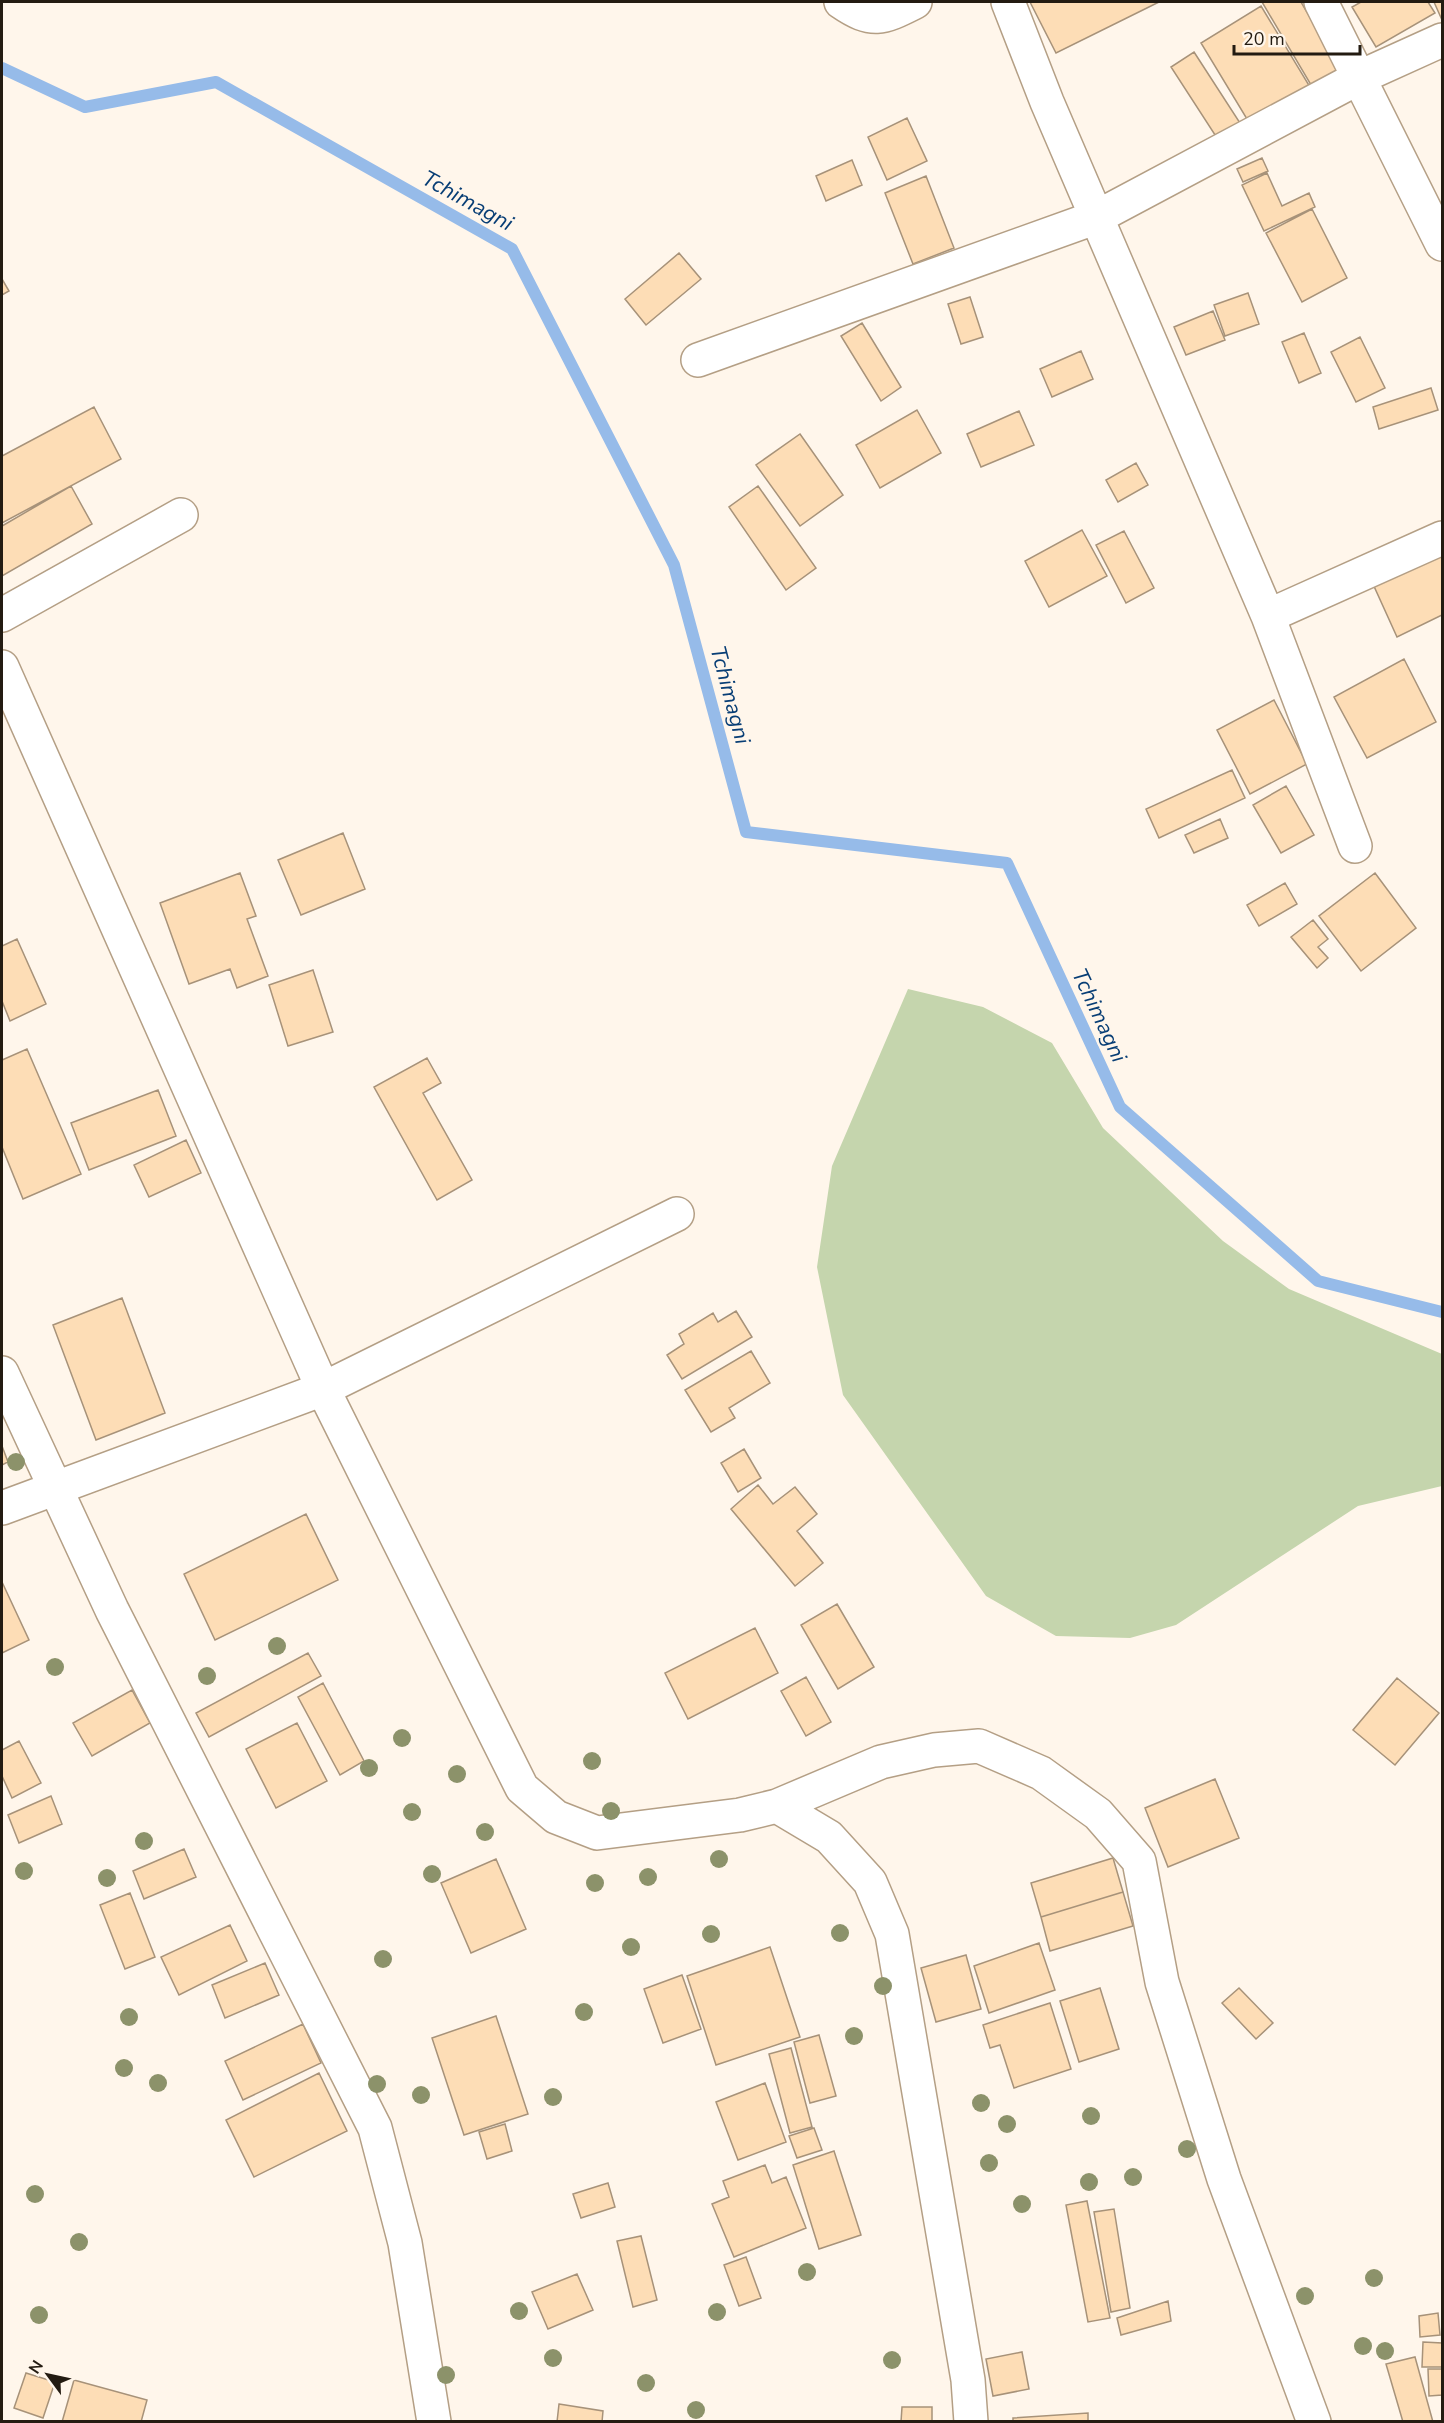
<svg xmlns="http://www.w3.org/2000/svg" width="1444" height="2423" viewBox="0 0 1444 2423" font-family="'Nunito Sans',sans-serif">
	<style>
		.green { fill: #c5d5ad }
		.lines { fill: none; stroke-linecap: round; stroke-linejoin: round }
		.stream { stroke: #96bbe9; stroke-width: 12 }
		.building { fill: #fdddb6; stroke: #a79279; stroke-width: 1.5 }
		.minor-casing { stroke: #b49f85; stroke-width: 36 }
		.minor { stroke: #fff; stroke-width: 33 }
		.tree { fill: #8c926a }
		.labels { text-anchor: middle; stroke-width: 4.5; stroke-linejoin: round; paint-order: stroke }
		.water-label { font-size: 22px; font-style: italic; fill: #083e75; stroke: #fff6eb }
	</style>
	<rect width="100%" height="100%" fill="#fff6eb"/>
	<path class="green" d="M908,989l75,18 69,36 51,85 120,113 66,48 153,65v132l-84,20 -182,119 -46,13 -74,-2 -70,-40 -143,-201 -26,-128 15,-101z"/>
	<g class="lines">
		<path class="stream" d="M2,68l83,39 131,-25 296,167 162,316 72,267 261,31 113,244 198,174 124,31"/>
	</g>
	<path class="building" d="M1030,2h129l-103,51z
		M1262,2h39l42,71 -29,17z
		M1361,2h67l7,11 -59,34 -24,-40z
		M1434,2h8v18z
		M1261,6l52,86 -60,37 -52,-86z
		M1194,52l46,71 -23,15 -46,-71z
		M907,118l20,43 -40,19 -19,-43z
		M1262,158l6,13 -25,11 -6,-13z
		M852,160l10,25 -36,16 -10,-25z
		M1267,173l15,33 27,-13 6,14 -51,24 -22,-46z
		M926,176l28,72 -41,16 -28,-71z
		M1312,209l35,69 -45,24 -36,-69z
		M679,253l22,26 -55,46 -21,-26z
		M2,279l7,12 -7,4z
		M1248,293l11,31 -34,12 -11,-31z
		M970,297l13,40 -22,7 -13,-40z
		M1213,311l12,29 -39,15 -12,-28z
		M862,323l39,64 -20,14 -40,-65z
		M1304,333l17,40 -22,10 -17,-41z
		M1360,337l25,51 -29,14 -25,-50z
		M1081,351l12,28 -41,18 -12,-28z
		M1431,388l7,22 -59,19 -6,-22z
		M94,407l27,52 -119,64v-67z
		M917,410l24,43 -61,35 -24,-43z
		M1019,411l15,34 -53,22 -14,-33z
		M800,434l43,61 -43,31 -44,-61z
		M1136,463l12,22 -30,17 -12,-22z
		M71,486l21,38 -90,52v-50z
		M758,486l58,82 -30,22 -57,-83z
		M1082,530l25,46 -58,31 -24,-46z
		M1124,531l30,57 -28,15 -30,-58z
		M1442,550v65l-45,22 -24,-53z
		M1404,659l32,63 -69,36 -33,-61z
		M1274,700l33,64 -57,30 -33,-64z
		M1232,770l13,28 -86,40 -13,-29z
		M1286,786l28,49 -33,18 -28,-48z
		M1220,819l8,19 -34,15 -9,-18z
		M343,833l22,56 -64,26 -23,-55z
		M240,873l16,43 -9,3 21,57 -31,12 -7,-19 -41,15 -29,-81z
		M1375,873l41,55 -55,43 -42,-55z
		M1285,883l12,21 -38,22 -12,-21z
		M1313,920l15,19 -10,8 10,11 -11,10 -26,-31z
		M17,939l29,65 -36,17 -8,-20v-55z
		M313,970l20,62 -45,14 -19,-61z
		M27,1049l54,125 -58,25 -21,-52v-87z
		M427,1058l14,25 -18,10 49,87 -35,20 -63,-113z
		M158,1090l18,46 -87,34 -18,-47z
		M186,1140l15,33 -52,24 -15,-32z
		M122,1298l43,115 -69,27 -43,-115z
		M736,1311l16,26 -70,42 -15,-24 17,-11 -5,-10 34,-21 5,9z
		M751,1351l19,32 -41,25 6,10 -24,14 -26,-42z
		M2,1446l6,16 -6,3z
		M744,1449l17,29 -23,14 -17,-29z
		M758,1485l15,19 22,-17 22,27 -20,17 26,32 -28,23 -64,-77z
		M306,1514l32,66 -123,60 -31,-66z
		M2,1582l27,58 -27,13z
		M837,1604l37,63 -36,22 -37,-64z
		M755,1628l23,45 -90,46 -23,-46z
		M308,1653l13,23 -112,61 -13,-24z
		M806,1677l25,45 -25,14 -25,-45z
		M1397,1678l42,35 -44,52 -42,-35z
		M323,1683l41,78 -24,14 -42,-78z
		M132,1690l18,33 -58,33 -19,-33z
		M297,1723l30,58 -51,27 -30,-59z
		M19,1741l22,42 -29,15 -10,-22v-26z
		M1215,1779l24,59 -71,29 -23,-59z
		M51,1796l11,28 -43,19 -11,-28z
		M184,1849l12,28 -52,22 -11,-28z
		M1113,1858l10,34 -82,25 -10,-34z
		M496,1859l30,70 -55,24 -30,-70z
		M1123,1892l10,34 -83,25 -9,-34z
		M130,1893l25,64 -30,12 -25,-64z
		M230,1925l17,36 -68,34 -18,-38z
		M1039,1943l16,47 -66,23 -15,-47z
		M770,1947l30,90 -84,28 -29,-89z
		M966,1955l15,54 -45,13 -15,-54z
		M265,1963l14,32 -54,23 -13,-33z
		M682,1975l19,54 -38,14 -19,-54z
		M1100,1988l19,61 -40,13 -19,-61z
		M1239,1988l34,35 -17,16 -34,-36z
		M1050,2003l21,66 -57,19 -14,-43 -10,3 -7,-23z
		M496,2016l32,98 -64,21 -32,-97z
		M303,2024l18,39 -78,37 -18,-39z
		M819,2035l17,61 -26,7 -16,-61z
		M791,2048l21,79 -22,6 -21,-79z
		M319,2073l28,58 -93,46 -28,-57z
		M765,2083l21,59 -48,18 -22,-58z
		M505,2124l7,27 -25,8 -8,-27z
		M814,2128l8,22 -25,8 -8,-22z
		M834,2151l27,84 -42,14 -26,-84z
		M765,2165l7,18 14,-6 20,51 -72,29 -22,-53 17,-7 -6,-16z
		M608,2183l7,24 -34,11 -8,-24z
		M1087,2201l23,117 -22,4 -22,-117z
		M1114,2209l16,99 -19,4 -17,-100z
		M641,2236l16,64 -24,7 -16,-66z
		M746,2257l15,41 -22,8 -15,-41z
		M577,2274l16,36 -45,19 -16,-37z
		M1168,2301l3,20 -50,14 -4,-17z
		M1438,2313l2,22 -20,2 -1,-21z
		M1423,2342l19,1v24h-20z
		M1022,2352l7,37 -36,7 -7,-37z
		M1415,2357l18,65h-30l-17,-58z
		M1428,2369h14v26l-13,1z
		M26,2373l29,9 -12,36 -29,-10z
		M74,2380l73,20 -6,22h-79z
		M559,2404l44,7 -1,11h-45z
		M902,2407h30v15h-31z
		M1088,2413v9h-75v-4z"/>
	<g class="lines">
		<defs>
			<path id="minor" d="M841,2c32,22 42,16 74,0
				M1008,2l39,100 221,514 87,230
				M1321,2l121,242
				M698,360l399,-143 261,-139 84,-38
				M2,615l179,-100
				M1268,616l174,-78
				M2,667l321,722 199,399 34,29 41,16 143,-18 37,-9 104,-44 53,-12 45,-4 62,27 57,41 41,47 23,121 62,197 90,243
				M2,1373l110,237 263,518 30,115 29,179
				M2,1508l321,-119 354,-175
				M777,1806l52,31 41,45 22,52 76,446 3,42"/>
		</defs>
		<use href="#minor" class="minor-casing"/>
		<use href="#minor" class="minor"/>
	</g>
	<g class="tree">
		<circle cx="16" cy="1462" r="9"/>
		<circle cx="277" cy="1646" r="9"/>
		<circle cx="55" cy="1667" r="9"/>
		<circle cx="207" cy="1676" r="9"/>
		<circle cx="402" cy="1738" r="9"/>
		<circle cx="592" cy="1761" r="9"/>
		<circle cx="369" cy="1768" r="9"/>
		<circle cx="457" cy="1774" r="9"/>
		<circle cx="611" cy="1811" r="9"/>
		<circle cx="412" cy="1812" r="9"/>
		<circle cx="485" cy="1832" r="9"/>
		<circle cx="144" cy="1841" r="9"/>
		<circle cx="719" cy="1859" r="9"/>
		<circle cx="24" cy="1871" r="9"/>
		<circle cx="432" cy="1874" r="9"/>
		<circle cx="648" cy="1877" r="9"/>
		<circle cx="107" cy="1878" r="9"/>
		<circle cx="595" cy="1883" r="9"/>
		<circle cx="840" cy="1933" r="9"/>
		<circle cx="711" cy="1934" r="9"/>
		<circle cx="631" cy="1947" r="9"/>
		<circle cx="383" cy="1959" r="9"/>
		<circle cx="883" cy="1986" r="9"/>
		<circle cx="584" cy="2012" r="9"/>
		<circle cx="129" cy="2017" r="9"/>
		<circle cx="854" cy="2036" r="9"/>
		<circle cx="124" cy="2068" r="9"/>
		<circle cx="158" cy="2083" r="9"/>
		<circle cx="377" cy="2084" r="9"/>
		<circle cx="421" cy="2095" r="9"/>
		<circle cx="553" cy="2097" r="9"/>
		<circle cx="981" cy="2103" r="9"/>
		<circle cx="1091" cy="2116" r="9"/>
		<circle cx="1007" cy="2124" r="9"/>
		<circle cx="1187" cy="2149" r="9"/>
		<circle cx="989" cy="2163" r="9"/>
		<circle cx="1133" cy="2177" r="9"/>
		<circle cx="1089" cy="2182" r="9"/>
		<circle cx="35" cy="2194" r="9"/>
		<circle cx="1022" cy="2204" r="9"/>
		<circle cx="79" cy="2242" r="9"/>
		<circle cx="807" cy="2272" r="9"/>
		<circle cx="1374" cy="2278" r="9"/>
		<circle cx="1305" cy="2296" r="9"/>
		<circle cx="519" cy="2311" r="9"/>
		<circle cx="717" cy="2312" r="9"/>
		<circle cx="39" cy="2315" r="9"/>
		<circle cx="1363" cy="2346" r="9"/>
		<circle cx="1385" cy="2351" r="9"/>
		<circle cx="553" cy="2358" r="9"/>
		<circle cx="892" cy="2360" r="9"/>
		<circle cx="446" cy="2375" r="9"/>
		<circle cx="646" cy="2383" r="9"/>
		<circle cx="696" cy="2410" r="9"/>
	</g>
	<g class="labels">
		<g class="water-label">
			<text transform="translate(468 200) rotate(29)" y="8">Tchimagni</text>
			<text transform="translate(731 695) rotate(75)" y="8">Tchimagni</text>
			<text transform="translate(1100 1015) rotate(65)" y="8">Tchimagni</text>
		</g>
	</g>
	<rect width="1444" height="2423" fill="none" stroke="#231b11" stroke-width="6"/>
	<g transform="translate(48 2375) rotate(303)" stroke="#fff6eb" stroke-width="4.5" paint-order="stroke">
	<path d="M0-4.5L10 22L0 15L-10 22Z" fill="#231b11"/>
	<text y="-9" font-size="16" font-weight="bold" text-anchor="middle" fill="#231b11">N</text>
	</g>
	<path d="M1234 45v9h126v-9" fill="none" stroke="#231b11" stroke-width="3"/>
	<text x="1243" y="45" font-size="18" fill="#231b11" stroke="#fff6eb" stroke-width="4.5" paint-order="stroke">20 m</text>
</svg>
